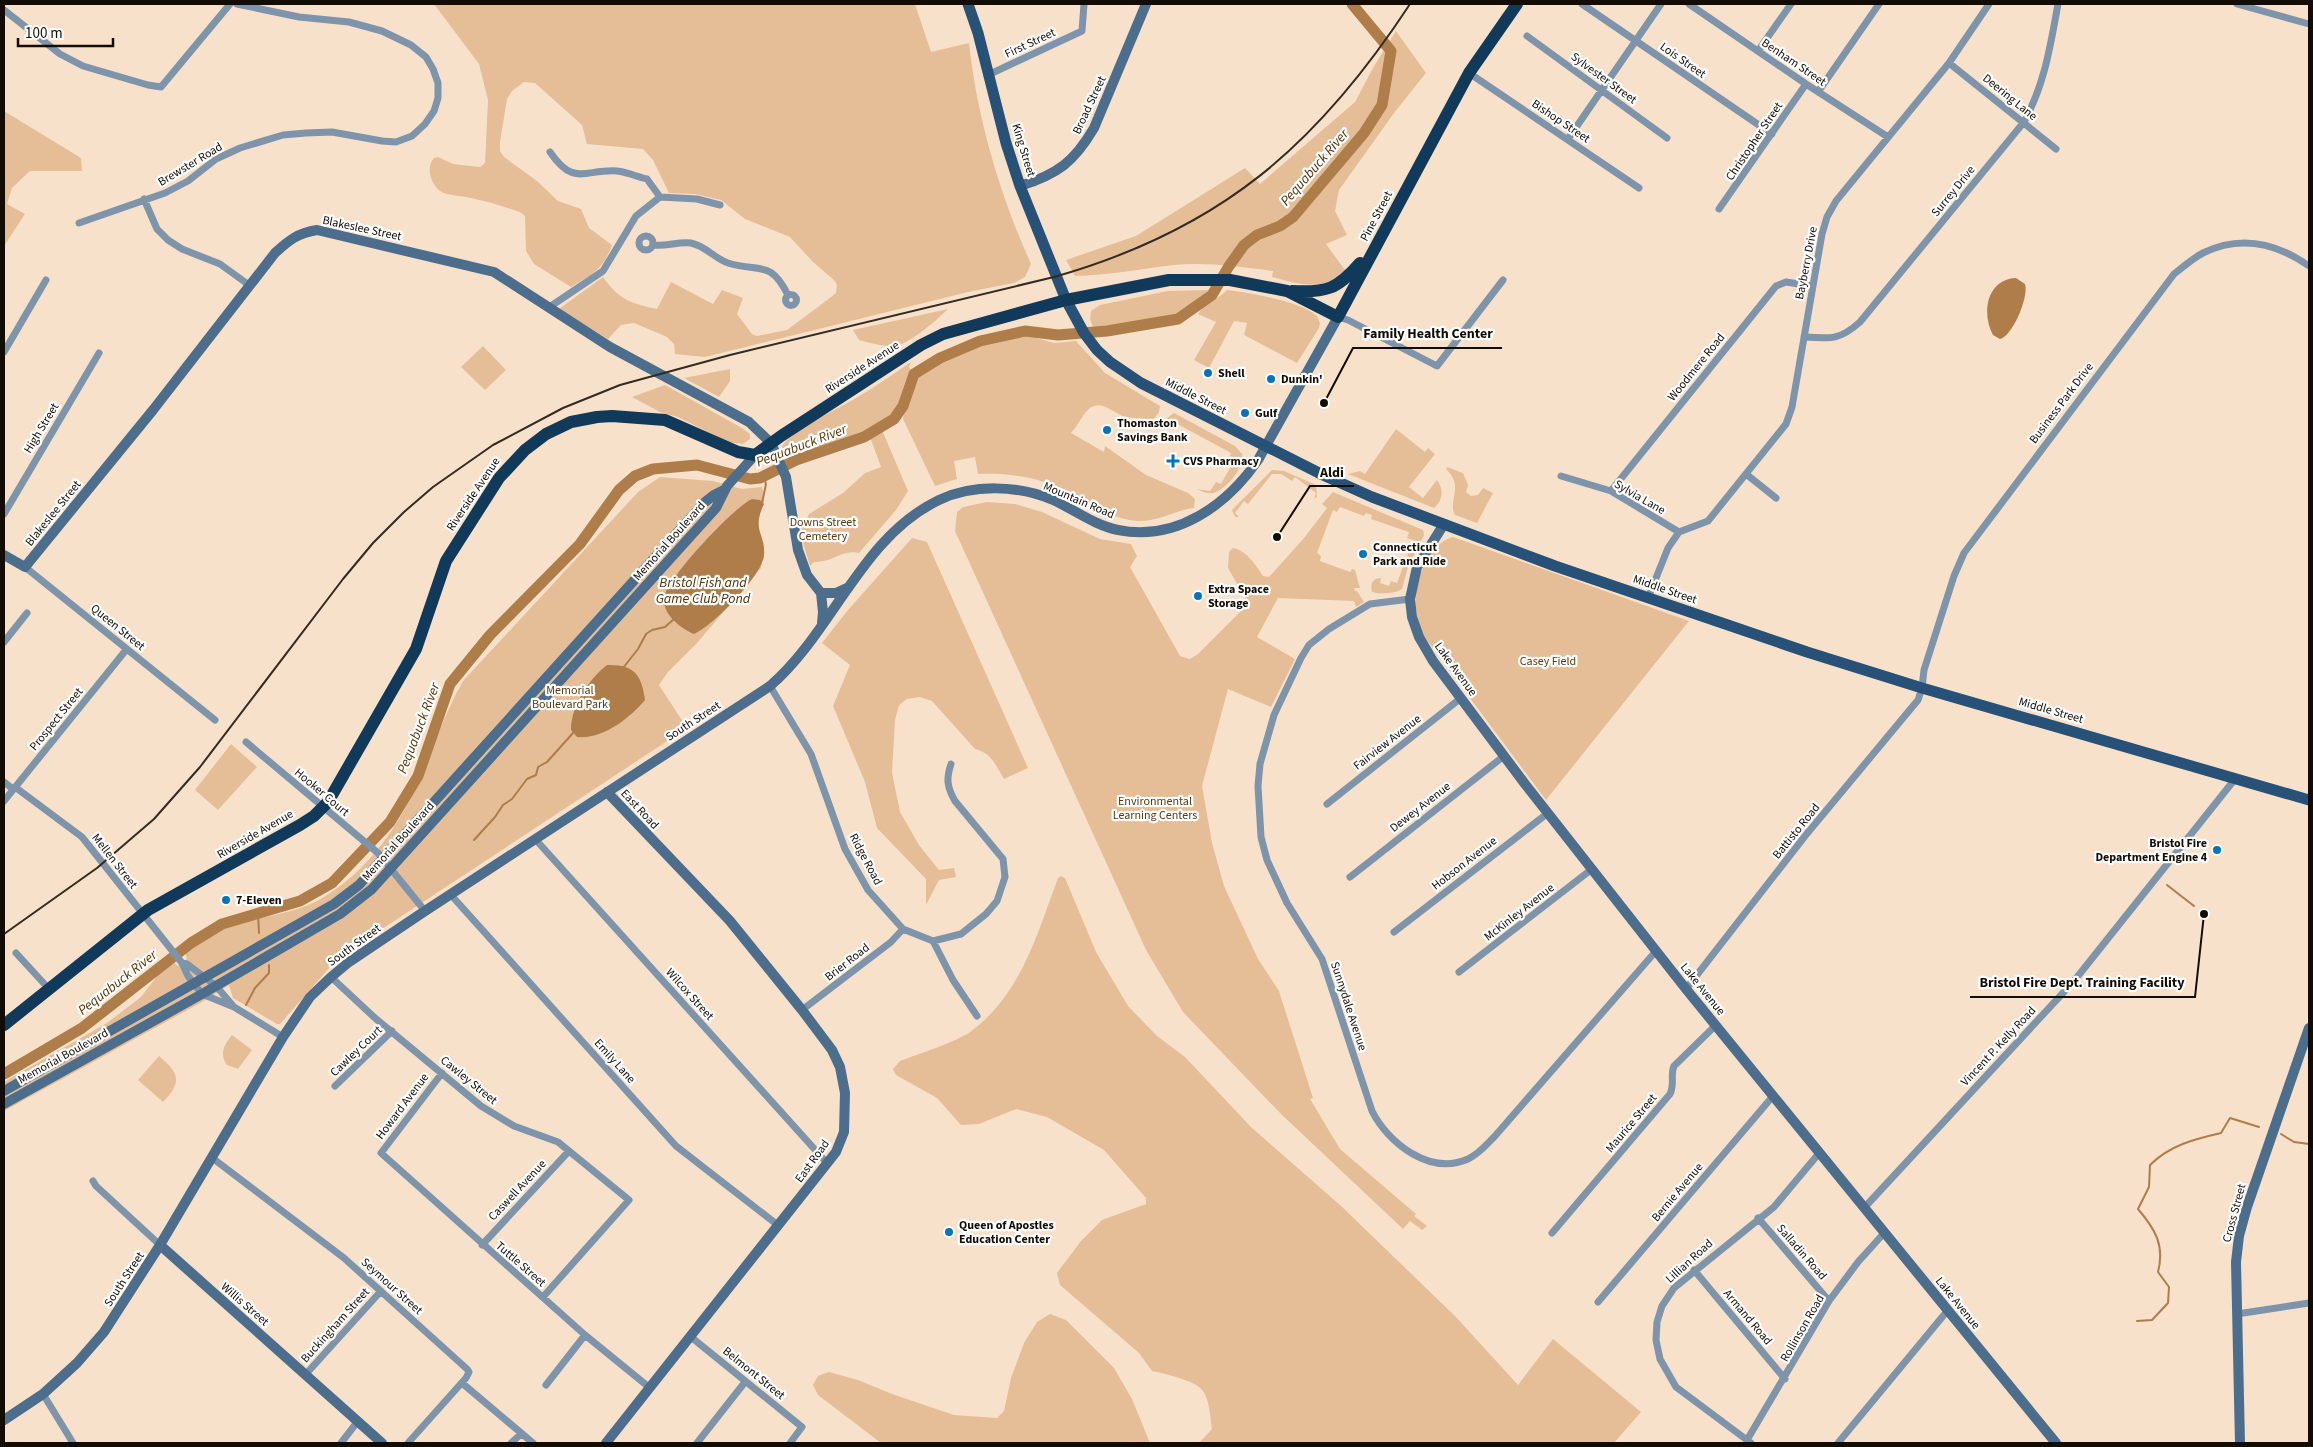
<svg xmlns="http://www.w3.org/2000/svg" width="2313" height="1447" viewBox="0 0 2313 1447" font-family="'Source Sans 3',sans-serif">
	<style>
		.green { fill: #e5be97 }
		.water { fill: #ae7d49 }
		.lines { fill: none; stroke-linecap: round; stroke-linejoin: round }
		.stream { stroke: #ae7d49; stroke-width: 2 }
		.river { stroke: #ae7d49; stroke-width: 11 }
		.street { stroke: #7e94aa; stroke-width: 7 }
		.secondary { stroke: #4c6d8c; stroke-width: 10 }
		.primary { stroke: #275176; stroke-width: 11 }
		.highway { stroke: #11395a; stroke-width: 12 }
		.rail { stroke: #332a21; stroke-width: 2 }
		.poi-dot { fill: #0074be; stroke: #fff; stroke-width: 2 }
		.labels { text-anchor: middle; stroke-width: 4.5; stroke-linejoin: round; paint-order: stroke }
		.street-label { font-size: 12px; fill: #130c05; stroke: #fff }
		.poi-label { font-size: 12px; font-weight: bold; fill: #130c05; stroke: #fff; text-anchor: start }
		.park-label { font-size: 12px; fill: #5c3910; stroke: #fff }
		.water-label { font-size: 14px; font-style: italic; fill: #553307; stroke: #fff }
		.leader { fill: none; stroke: #130c05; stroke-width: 2 }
		.callout-dot { fill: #130c05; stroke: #fff; stroke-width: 2 }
		.callout-label { font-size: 14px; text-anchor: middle; font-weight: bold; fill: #130c05; stroke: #fff; stroke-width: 4.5; stroke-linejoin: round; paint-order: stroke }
	</style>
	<rect width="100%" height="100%" fill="#f8e1ca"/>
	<path class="green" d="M434,4h481l16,48 38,-9c8,75 31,152 62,221l-6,13 -11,6 -46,9 -263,65 -30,-3 -1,-10 -7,-7 -33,-14 -13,2 -13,14 -49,-30 44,-32c17,24 28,26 54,32l14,-27 42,22 9,-14 21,8 -6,16 15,20 5,2 30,-6 39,-29 10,-8 1,-8 -3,-5 -21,-18 -23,-25 -45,-18 -24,-19 -26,-6 -26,-1 -16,-33 -10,-11 -56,-5 -5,-19 -47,-42 -11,-1 -12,9 -5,8 -7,43v9l4,6 33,24 21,20 23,8 8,19 23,17c-9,25 -20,29 -41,42l-37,-23 -8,-13 -1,-35 -5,-4c-15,-5 -30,-10 -45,-13 -10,-3 -22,-3 -31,-6 -13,-5 -19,-26 -10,-35l4,-1 15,7 27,3 5,-4 3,-63 -9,-36z
		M1396,31l30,42 -32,40 -55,77 -4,21 12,24 -21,9 19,26c-21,23 -46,14 -73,7l1,-6c-33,-4 -66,-9 -99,-6 -33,4 -66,10 -99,11l-9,-16 70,-24 109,-68 15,16 95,-82 19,-36z
		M4,111l77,47 1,13h-52l-18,17 -5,16 18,10 -21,32z
		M1209,290c-10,7 -20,17 -31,23 -9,5 -74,14 -85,14l-3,-8 1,-8 9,-6 68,-14z
		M1227,290c23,3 73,11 90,26l3,7 -1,5 -22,35 -53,-28 3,-12 -13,-2 -25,47 -15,-8 22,-38 -18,-8c6,-11 21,-15 29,-24z
		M948,309c-10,10 -36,33 -50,36 -12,3 -27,-2 -39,-5l-6,-10z
		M1025,335l29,8 22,-2 29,32 55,33 -1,6 -5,7c-9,0 -19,-1 -28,-2 -12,-3 -24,-18 -36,-9 -6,4 -13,19 -19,25l33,19 1,-6 41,29 42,18 7,6 -1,9c-18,2 -36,14 -56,13 -29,-2 -51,-20 -77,-32 -27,-13 -54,-16 -83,-15l-3,-17 -21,4 3,18 -22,7 -32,-67c2,-9 11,-39 18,-46 21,-21 75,-32 104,-38z
		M483,346l23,24 -21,20 -24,-23z
		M911,362l-2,5 2,3c-8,12 -8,27 -16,39 -17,28 -81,42 -112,44l-1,-7c12,-17 56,-37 74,-48 19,-11 37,-24 55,-36z
		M730,369v12l-11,16 -35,-19z
		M665,385l77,43 8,6v5l-7,5 -15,-2 -50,-25 -16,-4 -30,-16z
		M1174,413l61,33 7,8c2,13 -13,32 -26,38 -6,3 -13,0 -19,-3l13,2 6,-9 5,2 13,-23 -5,-3 2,-5 -61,-33 -4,4 1,-6z
		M1396,429l29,23 3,-4 7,6 -26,33 14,11 14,-18c7,9 6,21 -3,28l-86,-34 12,-3 5,3z
		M882,430l26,61 -12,19 -37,43c-17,-4 -27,10 -45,9l-4,4 -10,-33 9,-19 34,-21 22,-20 16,-6 -11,-30z
		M1447,467l16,6 5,12 -2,7 5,4 7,-1 5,-7 10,5 -16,30 -22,-8c-8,-15 10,-28 -9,-46z
		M1272,470l12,1 32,14 1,12 -3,2 2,-6 -21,-16 -3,4 -11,-7h-9l-24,30 -4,-3 -9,12 4,4h-4l-3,-7z
		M660,477l53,4 29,8 20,-2c6,21 -3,18 -4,34 -1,17 7,25 3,47l-64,75 -29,29 -9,13 28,43 -349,230 -58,66h-3l-44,-26 -4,-13 -27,17 -198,109v-29l103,-59 34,-26 20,-26 12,-9 5,4 9,-7 -2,-6c14,-10 26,-20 42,-26 33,-12 66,-11 97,-30 39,-24 68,-61 88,-102 19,-37 30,-78 51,-114l175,-189z
		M1333,492l90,38 1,5 -16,32 -6,22c-7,5 -22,5 -30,3 -2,-7 0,-14 9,-14l-1,5 9,3 2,-5 6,2 16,-43 -6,-2 2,-6 -38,-13 1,-4 -6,-2 -2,3 -24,-9 -3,5 -4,-2 -16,43 4,3 -1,5 30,11 2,-3 3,1 5,18h-6l1,3h2l7,11 -8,5 -2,-6 -76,-3 -21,39 38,22 -24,48 -43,-18 -26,97 10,57 12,43 34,73 21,32 34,107 -3,1 30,50 76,65 -2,2 13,10 -5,4 -12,-9 -7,8 -122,-115 -98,-102 -37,-62 -191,-419 2,-19 6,-5 24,-5 28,2 27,8 58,27 31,5 6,12 -7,11 50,89 10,3 8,-5 45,-45 4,-8 -19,-33 1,-16 4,-4c13,2 23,17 30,28l6,1 35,-39 23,-30 -5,-4z
		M1453,537l236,84 -143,179 -123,-165c-3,-8 -6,-17 -7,-26 -3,-25 11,-65 37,-72z
		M912,538l15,4 101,226 -24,11c-8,-13 -12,-26 -29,-30l-43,-48 -12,-4 -13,2 -8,6 -4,15 -3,53 8,39 19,33 20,25 15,-2 2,9 -17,3 -13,25v-26l-49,-51 -12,-46 -32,-76 17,-41 -28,-22 26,-33z
		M231,744l26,23 -39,43 -23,-20z
		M1061,876l4,2 31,74 32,54 29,30 28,21 66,70 89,78 115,111 63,69 35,-46 88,73 -27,31h-415l13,-14c-2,-12 -2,-28 -9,-38 -8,-11 -38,-17 -51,-20l-13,-18 -79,-68 -3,-12 24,-32 21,-21 44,-16v-6l-42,-48 -57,-33 -31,-8 -37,15 -18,1 -24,-27 -41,-23 -3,-6 7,-8c18,-7 56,-19 70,-29 51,-37 67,-98 88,-154z
		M232,1035l20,15 -14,19 -11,-4c-8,-11 -3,-20 5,-30z
		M159,1056c21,18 23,26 4,46l-25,-22z
		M1050,1314l16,6 48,48 18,31 18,44h-269l-63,-48 -5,-10 5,-9 11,-4 29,8 34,14 62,21 43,3 7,-7 7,-33 13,-35 13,-21z"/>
	<path class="water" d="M2016,278l9,6c4,12 -12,52 -25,55l-7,-4c-12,-22 -6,-56 23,-57z
		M752,499l8,1 4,4c-13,27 2,29 0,52 -3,21 -51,70 -70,78 -13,-5 -32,-20 -30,-36 3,-20 70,-91 88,-99z
		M607,665c27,-1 35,10 38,35 -15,18 -43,40 -68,37l-6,-7c0,-24 17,-50 36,-65z"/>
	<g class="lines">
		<path class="stream" d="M762,503l4,-19 -3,-8
			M623,668l15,-19 8,-15 6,-4 13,-3 10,-9
			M474,840l21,-23 8,-12 9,-6 15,-20 9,-4 2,-8 9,-5 26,-29
			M2167,885l27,21
			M258,913l1,20
			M246,1005l9,-17 14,-15v-8
			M2281,1134l13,8 15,2
			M2137,1321l15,-1 16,-17 1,-16 -11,-15c7,-27 -3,-43 -20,-63l11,-22 1,-22c20,-20 45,-26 71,-32l9,-15 29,9"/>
		<path class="river" d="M4,1074l78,-46 109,-85 31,-19 78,-23 32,-18 58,-61 28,-46 32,-92 40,-49 90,-91 39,-54 16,-14 18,-7 44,-4 53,14 10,-1 36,-18 68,-23 30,-18 9,-13 11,-32 26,-16 40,-17 45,-10 33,4 49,-4 71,-12 34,-24 17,-29 15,-21 13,-10 23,-9 13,-9 71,-84 18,-28 9,-54 -39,-47"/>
		<path class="street" d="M1582,4l190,130
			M1689,4l117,80 82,53
			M2237,4l72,20
			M4,10l56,44 23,12 65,19 13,2 69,-83
			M1527,36l140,102
			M1758,51l33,-47
			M1949,63l107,86
			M1469,73l170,115
			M988,75l94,-44 2,-27
			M1818,92l61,-88
			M1568,139l93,-135
			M550,152c24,35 34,17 67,19 10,1 21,6 30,8l13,18
			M144,199l13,30 11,11 14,9 38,15 29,21
			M1719,209l87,-125
			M79,223l86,-30 23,-12 28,-22 24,-11 43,-13 23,-2 26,-1 50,9 14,1 16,-6 13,-12 9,-13 4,-13v-15l-5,-14 -7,-12 -15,-12 -29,-14 -33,-9 -50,-5 -62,-13
			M639 243a7 7 0 1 1 14 0a7 7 0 1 1-14 0Z
			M653,245c13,2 26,-4 38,-2 15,3 24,16 37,20 32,10 42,-4 60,32
			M785.5 300a5.5 5.5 0 1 1 11 0a5.5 5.5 0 1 1-11 0Z
			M548,308l55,-37 33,-55 24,-19 37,2 23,6
			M1338,317l10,3 89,46 66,-86
			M1804,337c27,2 36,3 56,-15l164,-200c21,-39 26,-75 34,-118
			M4,352l42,-72
			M1746,474l30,24
			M1561,476l50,15 68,41
			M1611,491l165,-205 10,-4 26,4
			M4,514l95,-161
			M1679,532l29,-11 78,-97 6,-17 30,-173 5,-17 9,-16 113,-138 40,-59
			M25,567l190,153
			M1648,598l20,-50 11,-16
			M1410,599l-40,5 -41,25 -20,16 -8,13 -27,57 -14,49 -2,22 3,51 6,23 20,43 35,56 50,152c16,32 58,65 96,48 11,-5 19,-15 27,-23l161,-185
			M4,642l23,-29
			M770,686l41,68 34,95 23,41 35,39 30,12 28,-7 25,-20 11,-13 8,-24 -2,-18 -48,-58c-8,-14 -9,-22 -4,-37
			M246,742l132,111 47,58
			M4,782l9,7
			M15,787l67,50 100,126 6,13 14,18 32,13 49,30
			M4,801l122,-151
			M1327,804l134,-106
			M536,840l291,323
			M1350,877l154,-121
			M451,895l225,251 103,80
			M1394,932l154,-119
			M933,941l20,39 24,36
			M16,953l33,36
			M182,963l5,1 29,22 18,21
			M1459,972l133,-103
			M331,977l44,41 106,88 33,20 44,16 71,58 -86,97
			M1686,989l119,-153 113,-136 4,-12 2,-18 30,-94 10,-23 210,-279c9,-7 19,-16 29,-21 37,-18 73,-10 106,13
			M802,1010l89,-68 12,-13
			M442,1073l-61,80 204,182 65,53
			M335,1086l57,-55
			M211,1157l133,101 123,111 2,3 -3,6 -58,65
			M93,1181l3,5 64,59
			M1865,1207l209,-226 161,-202
			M1758,1218l71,83
			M1552,1233l118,-139c5,-10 0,-19 4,-28l42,-41
			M482,1245l87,-94
			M1694,1270l91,109
			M1598,1302l175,-206
			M2237,1314l72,-11
			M691,1337l111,90 -12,16
			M306,1374l75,-83
			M462,1383l71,60
			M546,1385l39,-50
			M43,1394l30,49
			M1747,1440l82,-139 29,-39 27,-30
			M341,1443l17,-22
			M511,1443l10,-9
			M697,1443l48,-61
			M1751,1443l-75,-56 -16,-28 -4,-19 1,-18 5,-16 12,-18 100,-81 46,-55
			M1838,1443l110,-133"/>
		<path class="secondary" d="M1020,186c38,-12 54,-24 74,-58l52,-124
			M1444,524l-27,43 -7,32 2,18 7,20 14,24 92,123 161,205 370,454
			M4,555l21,12 128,-157 122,-157c14,-13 23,-20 42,-23l177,42 116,75 139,75 22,21 15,34 12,73 9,25 14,18 2,19 -1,11
			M821,593h15l13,-6
			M4,1091l330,-187 25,-19 346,-383 9,-7 10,-5
			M4,1104l198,-110 138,-80 32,-25 344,-381 11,-22 28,-31
			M160,1245l222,198
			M4,1420l39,-26 34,-31 27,-31 56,-87 123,-208 27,-40 21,-20 18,-15 76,-51 345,-225c63,-54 91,-149 169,-186 34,-16 79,-15 114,0 22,10 41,25 65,30 58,12 109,-25 140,-70l80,-143
			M606,1443l230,-291 8,-20 1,-39 -5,-26 -8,-17 -30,-40 -72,-89 -123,-129
			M2240,1443l-4,-181 3,-26 8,-29 62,-179"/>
		<path class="primary" d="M968,4l10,29 28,110 14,43 46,114 18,33 13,17 13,12 31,21 182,92 49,22 183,69 252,86 115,36 387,112"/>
		<path class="highway" d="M1292,291c34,2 46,-2 68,-28
			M4,1025l144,-115 152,-85 14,-9 14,-14 88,-153 30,-88 53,-83 26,-28 21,-16 25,-12 26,-5 15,-1 53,4 73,32 17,3 26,-19 140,-91 22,-11 123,-34 103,-20h61l57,11 51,26 131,-244 48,-69"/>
		<path class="rail" d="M4,934l93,-66 57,-49 46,-52 143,-188 30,-36 31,-31 29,-25 60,-42 70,-37 57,-23 110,-30 324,-78c166,-47 263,-131 356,-273"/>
	</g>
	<g class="poi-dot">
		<circle cx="1208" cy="373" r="5"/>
		<circle cx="1271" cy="379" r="5"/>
		<circle cx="1245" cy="413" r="5"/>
		<circle cx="1107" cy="430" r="5"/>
		<path d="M1170.5 453.5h5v5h5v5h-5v5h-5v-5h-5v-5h5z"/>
		<circle cx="1363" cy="554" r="5"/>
		<circle cx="1198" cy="596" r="5"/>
		<circle cx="2217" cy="850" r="5"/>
		<circle cx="226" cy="900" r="5"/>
		<circle cx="949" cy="1232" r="5"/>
	</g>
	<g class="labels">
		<g class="street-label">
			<text transform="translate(1030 43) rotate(-25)" y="4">First Street</text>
			<text transform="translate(1683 60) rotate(35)" y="4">Lois Street</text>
			<text transform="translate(1794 62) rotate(34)" y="4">Benham Street</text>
			<text transform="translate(1604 78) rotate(36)" y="4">Sylvester Street</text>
			<text transform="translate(2010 97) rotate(39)" y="4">Deering Lane</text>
			<text transform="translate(1089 105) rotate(-65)" y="4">Broad Street</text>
			<text transform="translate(1561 121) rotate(34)" y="4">Bishop Street</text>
			<text transform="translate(1754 141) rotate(-56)" y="4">Christopher Street</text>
			<text transform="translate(1024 150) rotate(73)" y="4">King Street</text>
			<text transform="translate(190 164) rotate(-31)" y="4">Brewster Road</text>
			<text transform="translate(1953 191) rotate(-51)" y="4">Surrey Drive</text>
			<text transform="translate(1376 216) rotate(-62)" y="4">Pine Street</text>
			<text transform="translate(362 228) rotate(12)" y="4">Blakeslee Street</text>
			<text transform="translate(1806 263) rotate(-79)" y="4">Bayberry Drive</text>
			<text transform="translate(862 367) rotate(-33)" y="4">Riverside Avenue</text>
			<text transform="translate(1696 367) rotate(-51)" y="4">Woodmere Road</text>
			<text transform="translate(1196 396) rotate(27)" y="4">Middle Street</text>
			<text transform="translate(2061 403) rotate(-53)" y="4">Business Park Drive</text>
			<text transform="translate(41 428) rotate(-59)" y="4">High Street</text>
			<text transform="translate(473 494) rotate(-56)" y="4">Riverside Avenue</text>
			<text transform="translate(1640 497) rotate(30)" y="4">Sylvia Lane</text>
			<text transform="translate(1079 500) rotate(23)" y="4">Mountain Road</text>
			<text transform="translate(53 513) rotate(-51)" y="4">Blakeslee Street</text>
			<text transform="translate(669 541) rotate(-48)" y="4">Memorial Boulevard</text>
			<text transform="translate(1665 589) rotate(19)" y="4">Middle Street</text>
			<text transform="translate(118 627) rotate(39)" y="4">Queen Street</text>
			<text transform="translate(1456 669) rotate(54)" y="4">Lake Avenue</text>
			<text transform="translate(2051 710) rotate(16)" y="4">Middle Street</text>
			<text transform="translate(56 719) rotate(-51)" y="4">Prospect Street</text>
			<text transform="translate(693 721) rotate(-33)" y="4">South Street</text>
			<text transform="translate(1387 742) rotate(-38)" y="4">Fairview Avenue</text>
			<text transform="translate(322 792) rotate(40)" y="4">Hooker Court</text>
			<text transform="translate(1420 807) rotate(-38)" y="4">Dewey Avenue</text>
			<text transform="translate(640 809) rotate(47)" y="4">East Road</text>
			<text transform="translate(1796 831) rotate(-51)" y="4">Battisto Road</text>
			<text transform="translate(255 834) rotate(-30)" y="4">Riverside Avenue</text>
			<text transform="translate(398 841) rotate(-48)" y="4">Memorial Boulevard</text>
			<text transform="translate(866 859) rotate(62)" y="4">Ridge Road</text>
			<text transform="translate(115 861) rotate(52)" y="4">Mellen Street</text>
			<text transform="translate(1464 863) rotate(-38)" y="4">Hobson Avenue</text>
			<text transform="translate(1519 912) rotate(-38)" y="4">McKinley Avenue</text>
			<text transform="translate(354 945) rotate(-36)" y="4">South Street</text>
			<text transform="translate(847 962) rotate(-38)" y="4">Brier Road</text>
			<text transform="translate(1703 989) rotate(51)" y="4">Lake Avenue</text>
			<text transform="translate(690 994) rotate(48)" y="4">Wilcox Street</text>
			<text transform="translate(1349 1006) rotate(72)" y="4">Sunnydale Avenue</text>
			<text transform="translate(1998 1046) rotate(-47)" y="4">Vincent P. Kelly Road</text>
			<text transform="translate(356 1051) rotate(-44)" y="4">Cawley Court</text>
			<text transform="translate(63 1056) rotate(-29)" y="4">Memorial Boulevard</text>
			<text transform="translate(615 1061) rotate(48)" y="4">Emily Lane</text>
			<text transform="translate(469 1080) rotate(39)" y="4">Cawley Street</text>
			<text transform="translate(402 1106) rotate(-53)" y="4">Howard Avenue</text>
			<text transform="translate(1631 1123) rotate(-50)" y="4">Maurice Street</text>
			<text transform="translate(812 1161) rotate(-54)" y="4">East Road</text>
			<text transform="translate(517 1190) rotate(-47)" y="4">Caswell Avenue</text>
			<text transform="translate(1677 1192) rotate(-50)" y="4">Bernie Avenue</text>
			<text transform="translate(2234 1213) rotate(-75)" y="4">Cross Street</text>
			<text transform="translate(1802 1252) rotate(49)" y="4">Salladin Road</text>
			<text transform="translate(1689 1261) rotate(-42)" y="4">Lillian Road</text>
			<text transform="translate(521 1264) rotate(41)" y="4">Tuttle Street</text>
			<text transform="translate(124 1279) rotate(-57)" y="4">South Street</text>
			<text transform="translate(392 1286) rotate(42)" y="4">Seymour Street</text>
			<text transform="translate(1958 1303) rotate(51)" y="4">Lake Avenue</text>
			<text transform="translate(245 1304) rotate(41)" y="4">Willis Street</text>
			<text transform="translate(1748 1317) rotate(50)" y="4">Armand Road</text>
			<text transform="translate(335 1325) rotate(-48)" y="4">Buckingham Street</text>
			<text transform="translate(1802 1328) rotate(-60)" y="4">Rollinson Road</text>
			<text transform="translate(754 1373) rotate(39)" y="4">Belmont Street</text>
		</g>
		<g class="poi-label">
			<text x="1218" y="377">Shell</text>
			<text x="1281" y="383">Dunkin'</text>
			<text x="1255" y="417">Gulf</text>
			<text x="1117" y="427">Thomaston<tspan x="1117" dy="14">Savings Bank</tspan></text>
			<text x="1183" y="465">CVS Pharmacy</text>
			<text x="1373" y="551">Connecticut<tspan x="1373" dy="14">Park and Ride</tspan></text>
			<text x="1208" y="593">Extra Space<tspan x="1208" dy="14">Storage</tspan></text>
			<text x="2207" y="847" text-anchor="end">Bristol Fire<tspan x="2207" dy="14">Department Engine 4</tspan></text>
			<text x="236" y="904">7-Eleven</text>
			<text x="959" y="1229">Queen of Apostles<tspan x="959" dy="14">Education Center</tspan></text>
		</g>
		<g class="park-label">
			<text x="823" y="526">Downs Street<tspan x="823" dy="14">Cemetery</tspan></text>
			<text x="1548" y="665">Casey Field</text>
			<text x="570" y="694">Memorial<tspan x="570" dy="14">Boulevard Park</tspan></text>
			<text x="1155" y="805">Environmental<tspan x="1155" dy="14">Learning Centers</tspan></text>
		</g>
		<g class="water-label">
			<text transform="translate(1314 167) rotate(-49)" y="5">Pequabuck River</text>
			<text transform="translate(801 445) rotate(-21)" y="5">Pequabuck River</text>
			<text x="703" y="587">Bristol Fish and<tspan x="703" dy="16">Game Club Pond</tspan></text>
			<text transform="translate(418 728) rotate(-69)" y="5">Pequabuck River</text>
			<text transform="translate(117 982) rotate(-38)" y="5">Pequabuck River</text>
		</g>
	</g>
	<path class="leader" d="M1324 403L1353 348H1502M1277 537L1310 486H1354M2204 914L2195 997H1970"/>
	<g class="callout-dot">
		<circle cx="1324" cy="403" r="5"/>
		<circle cx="1277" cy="537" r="5"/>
		<circle cx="2204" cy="914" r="5"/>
	</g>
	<g class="callout-label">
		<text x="1428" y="338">Family Health Center</text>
		<text x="1332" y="477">Aldi</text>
		<text x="2082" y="987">Bristol Fire Dept. Training Facility</text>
	</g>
	<rect width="2313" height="1447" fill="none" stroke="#130c05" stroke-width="10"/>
	<path d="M18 38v8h95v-8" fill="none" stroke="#130c05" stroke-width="2.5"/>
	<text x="25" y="38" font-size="15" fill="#130c05" stroke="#ffffff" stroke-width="4" paint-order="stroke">100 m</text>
</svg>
